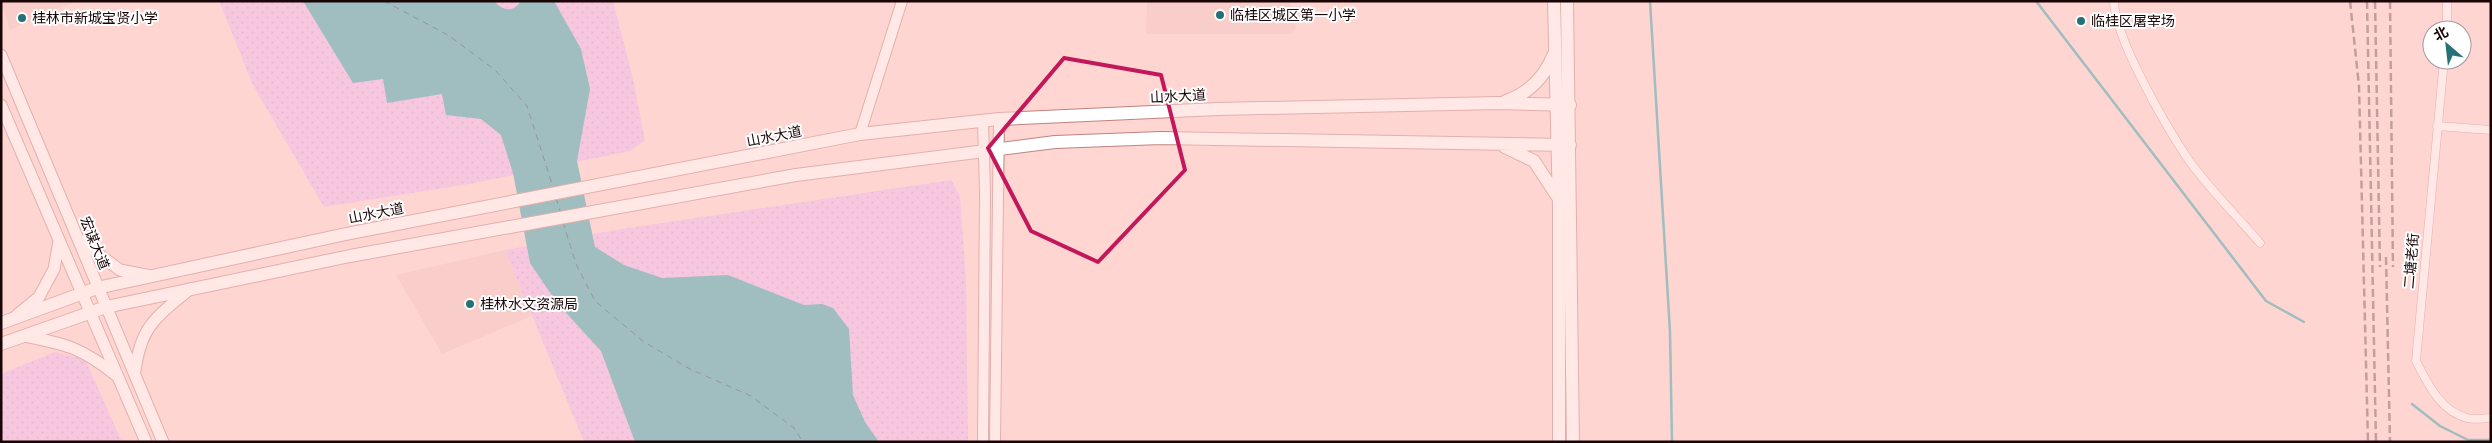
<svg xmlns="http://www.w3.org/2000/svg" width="2492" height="443" viewBox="0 0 2492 443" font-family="'Space Grotesk','Noto Sans SC',sans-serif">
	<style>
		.built { fill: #f1c5c1 }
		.park { fill: url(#park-dots) }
		.water { fill: #2ea0aa }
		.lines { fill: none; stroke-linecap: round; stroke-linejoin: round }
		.stream { stroke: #2ea0aa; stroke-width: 2.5 }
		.ferry { stroke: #17484c; stroke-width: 1; stroke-dasharray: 6 5; stroke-linecap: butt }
		.minor-casing { stroke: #c0827e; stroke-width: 9 }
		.tertiary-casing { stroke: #c0827e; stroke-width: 12 }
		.secondary-casing { stroke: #c0827e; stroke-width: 13 }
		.primary-casing { stroke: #c0827e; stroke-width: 14 }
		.minor { stroke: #fff; stroke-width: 8 }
		.tertiary { stroke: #fff; stroke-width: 10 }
		.secondary { stroke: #fff; stroke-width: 11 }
		.primary { stroke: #fff; stroke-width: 12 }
		.rail { stroke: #7a5d5c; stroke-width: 2.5; stroke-dasharray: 8 4; stroke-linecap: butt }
		.marked { fill: none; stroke: #c2185b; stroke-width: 4; stroke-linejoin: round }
		.poi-dot { fill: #267177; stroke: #fff; stroke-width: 2 }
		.labels { text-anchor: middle; stroke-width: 4; stroke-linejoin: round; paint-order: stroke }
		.poi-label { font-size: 14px; fill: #190505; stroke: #fff; text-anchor: start }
		.street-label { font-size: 14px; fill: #190505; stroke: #fff }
	</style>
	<defs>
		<pattern id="park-dots" width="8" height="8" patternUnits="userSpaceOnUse" patternTransform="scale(1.25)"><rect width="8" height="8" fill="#eab7ee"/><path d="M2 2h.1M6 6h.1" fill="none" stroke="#c89ccb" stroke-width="1.8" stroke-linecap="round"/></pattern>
	</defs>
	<rect width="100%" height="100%" fill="#ffd6d2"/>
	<path class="built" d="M1,1h76l-67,29z
		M1147,1h143l6,27 -5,6h-145z
		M505,250l27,66 -90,38 -46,-79z"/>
	<path class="park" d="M219,1h394l19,74 13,65 -15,11 -155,32 -151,24 -71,-122z
		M951,180l9,16 6,84 2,162h-384l-79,-192 117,-21z
		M55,352l30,7 37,83h-121v-68z"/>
	<path class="water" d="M303,1h191c9,10 19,12 27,0h33l27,48 9,40 -13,72 18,86 29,18 38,13 66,-3 76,30 18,-1 11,4 16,21 4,66 12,27 14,20h-244l-34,-91 -44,-48 -27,-40 -17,-90 -12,-38 -20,-16 -35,-4 -4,-21 -55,9 -4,-24 -30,4z"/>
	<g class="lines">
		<path class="stream" d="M1650,1l20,331 2,110
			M2036,1l230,300 38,21
			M2412,404l28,22 28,14h23"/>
		<path class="ferry" d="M384,1l64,34 47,35 32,36 26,81
			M556,198l4,13
			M563,222l13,42 19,37 49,41 46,27 61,27 43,32 9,14"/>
		<defs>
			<path id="minor" d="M2114,1c0,36 53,127 74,158 21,30 49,57 72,84
				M2447,30v-29
				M2444,60l-28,301c12,23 24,50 51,57 7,2 17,0 24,0
				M2437,126l54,4"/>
			<path id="tertiary" d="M983,121l2,72 -2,249
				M860,134l42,-133
				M995,442l4,-323"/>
			<path id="secondary" d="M1,55l162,387
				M1,105l145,337
				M78,239l42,31 31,6
				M17,315l22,-18 15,-28 5,-28
				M24,336c43,8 58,12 93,40
				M135,371c6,-45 21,-54 55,-82"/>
			<path id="primary" d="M1554,1l5,205v236
				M1567,1l6,441
				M1506,101c24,-8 39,-25 48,-47
				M1505,147l29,14 23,35
				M1,323l96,-35 249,-54 514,-100 139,-15 219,-10 280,-6 72,2
				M1,344l105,-37 244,-51 446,-81 259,-33 106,-4 409,7"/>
		</defs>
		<use href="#minor" class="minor-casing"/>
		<use href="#tertiary" class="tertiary-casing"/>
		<use href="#secondary" class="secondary-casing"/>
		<use href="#primary" class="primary-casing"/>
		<use href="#minor" class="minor"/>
		<use href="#tertiary" class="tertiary"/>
		<use href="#secondary" class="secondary"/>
		<use href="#primary" class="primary"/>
		<path class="rail" d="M2350,1l9,85 9,356
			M2367,1l9,441
			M2375,1l5,266
			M2390,1l3,266
			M2386,257l4,185"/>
	</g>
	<path d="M0 0H2492V443H0ZM1064,58l97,17 24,95 -87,92 -67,-31 -43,-83z" fill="#ffd6d2" fill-opacity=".55" fill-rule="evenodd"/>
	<path class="marked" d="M1064,58l97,17 24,95 -87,92 -67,-31 -43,-83z"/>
	<g class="poi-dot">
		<circle cx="1220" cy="15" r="5"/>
		<circle cx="22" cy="18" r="5"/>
		<circle cx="2081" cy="21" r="5"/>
		<circle cx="470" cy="304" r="5"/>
	</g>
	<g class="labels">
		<g class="poi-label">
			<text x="1230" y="20">临桂区城区第一小学</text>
			<text x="32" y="23">桂林市新城宝贤小学</text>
			<text x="2091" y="26">临桂区屠宰场</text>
			<text x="480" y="309">桂林水文资源局</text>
		</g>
		<g class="street-label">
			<text transform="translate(1178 96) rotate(-3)" y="5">山水大道</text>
			<text transform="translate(774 136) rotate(-11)" y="5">山水大道</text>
			<text transform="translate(376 213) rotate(-11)" y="5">山水大道</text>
			<text transform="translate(95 243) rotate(68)" y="5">宏谋大道</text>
			<text transform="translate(2411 261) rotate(-85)" y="5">二塘老街</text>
		</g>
	</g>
	<rect width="2492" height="443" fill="none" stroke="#190505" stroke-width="5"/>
	<g transform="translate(2447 45) rotate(332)"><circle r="24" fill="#ffffff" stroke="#a39b9b"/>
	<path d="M0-4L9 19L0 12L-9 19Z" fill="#267177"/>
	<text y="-8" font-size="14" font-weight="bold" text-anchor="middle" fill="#190505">北</text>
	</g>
</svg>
